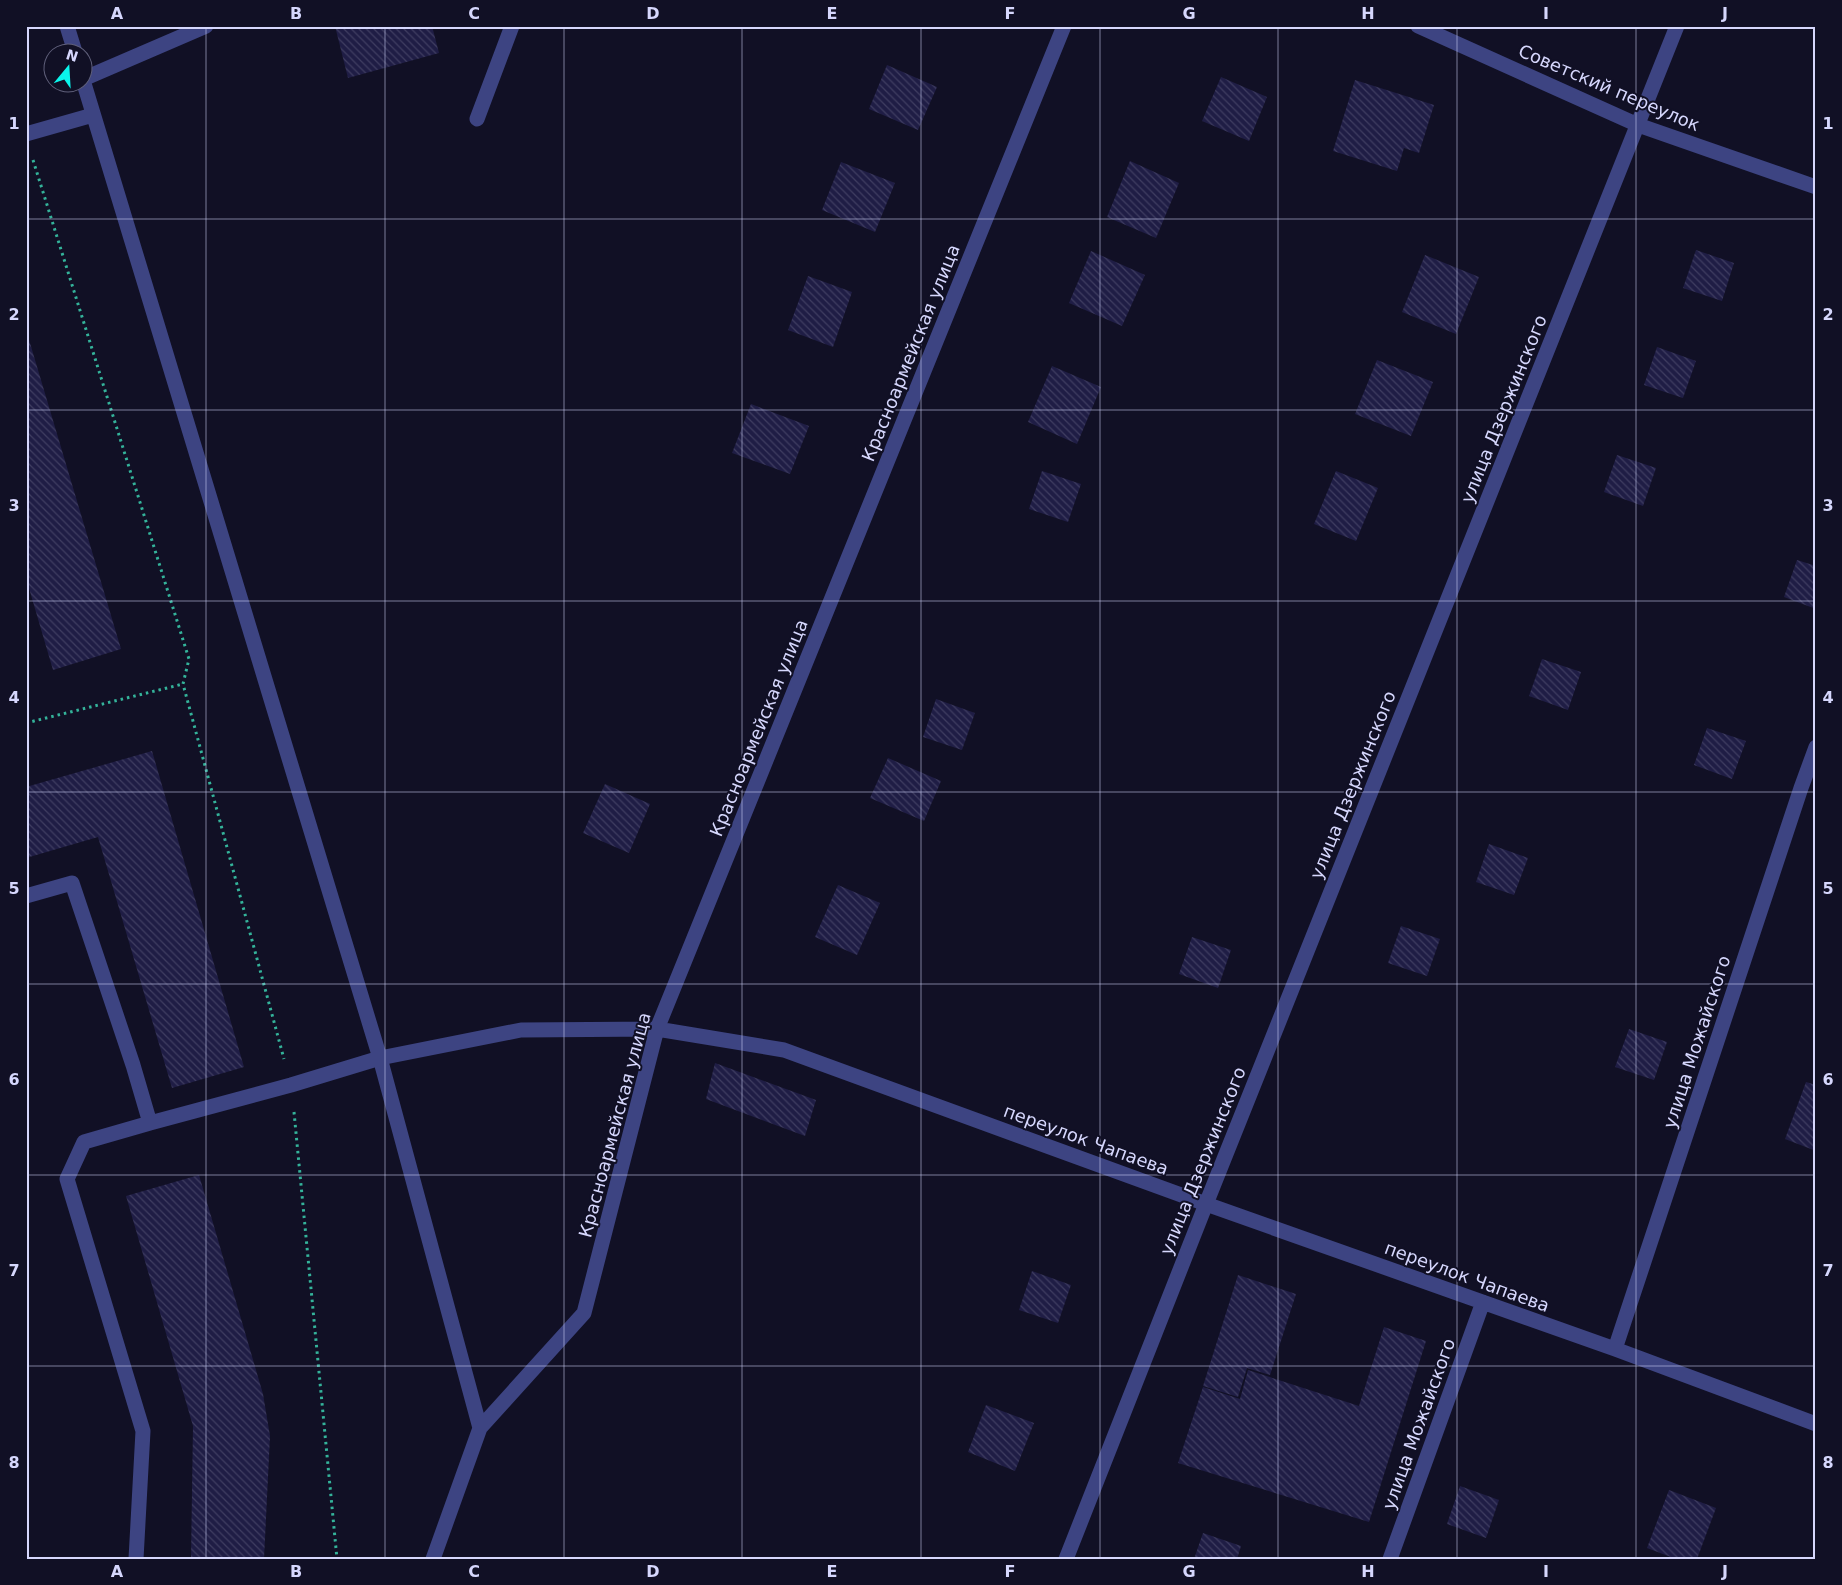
<svg xmlns="http://www.w3.org/2000/svg" width="1842" height="1585" viewBox="0 0 1842 1585" font-family="'DejaVu Sans',sans-serif">
	<style>
		.building { fill: url(#building-back-hatch) }
		.lines { fill: none; stroke-linecap: round; stroke-linejoin: round }
		.path { stroke: #34b39a; stroke-width: 3; stroke-dasharray: 2.5 4; stroke-linecap: butt }
		.minor { stroke: #3d4482; stroke-width: 15 }
		.grid { fill: none; stroke: #d6d7fd; stroke-width: 1; stroke-opacity: 0.55 }
		.labels { text-anchor: middle; stroke-width: 4; stroke-linejoin: round; paint-order: stroke }
		.street-label { font-size: 18px; fill: #d6d7fd; stroke: #111025 }
		.neatline { fill: none; stroke: #d6d7fd; stroke-width: 2 }
		.grid-label { font-size: 16px; text-anchor: middle; font-weight: bold; fill: #d6d7fd }
	</style>
	<defs>
		<pattern id="building-back-hatch" width="6" height="6" patternUnits="userSpaceOnUse" patternTransform="scale(1.25)"><rect width="6" height="6" fill="#1f1d45"/><path d="M-1 5l2 2M0 0l6 6M5-1l2 2" fill="none" stroke="#3f3d61"/></pattern>
	</defs>
	<rect width="100%" height="100%" fill="#111025"/>
	<path class="building" d="M335,26h97l7,27 -91,25z
		M887,65l50,22 -19,43 -49,-21z
		M1221,77l46,20 -18,44 -47,-20z
		M1355,80l79,25 -15,48 -15,-5 -7,23 -64,-20z
		M1130,161l49,22 -23,55 -49,-21z
		M841,162l54,21 -20,49 -53,-22z
		M1696,250l38,13 -12,38 -39,-13z
		M1091,251l54,24 -23,51 -53,-23z
		M1425,255l54,22 -23,57 -54,-22z
		M808,276l44,16 -19,55 -45,-17z
		M27,333l94,316 -68,21 -27,-92z
		M1657,347l39,14 -13,37 -39,-13z
		M1377,360l56,22 -22,54 -56,-22z
		M1052,366l49,21 -24,57 -49,-22z
		M751,404l58,22 -19,48 -58,-21z
		M1617,455l39,13 -13,38 -39,-14z
		M1042,471l39,13 -13,38 -39,-13z
		M1336,471l42,17 -22,53 -42,-17z
		M1797,560l19,6v43l-32,-12z
		M1542,659l39,13 -13,38 -39,-14z
		M936,699l39,14 -13,37 -39,-13z
		M1707,728l39,13 -14,38 -38,-14z
		M152,751l92,316 -72,21 -74,-251 -72,21v-71z
		M888,758l53,23 -17,40 -54,-23z
		M605,784l45,20 -21,49 -46,-20z
		M1489,844l39,14 -14,37 -38,-13z
		M838,885l42,18 -23,52 -42,-18z
		M1401,926l39,13 -13,37 -39,-13z
		M1192,937l39,13 -13,38 -39,-14z
		M1629,1029l38,13 -13,38 -39,-13z
		M715,1063l101,37 -11,36 -99,-37z
		M1806,1082l10,3v66l-31,-12z
		M199,1175l64,219 7,42 -6,123h-73l2,-133 -67,-230z
		M1032,1271l39,14 -13,38 -39,-13z
		M1238,1275l58,19 -26,81 -23,-7 -9,29 -35,-11z
		M1384,1327l42,14 -57,181 -191,-59 25,-76 37,12 8,-29 111,36z
		M986,1405l48,18 -19,48 -47,-19z
		M1460,1486l39,14 -13,38 -39,-14z
		M1669,1490l47,18 -19,51h-21l-29,-11z
		M1203,1533l38,13 -4,13h-43z"/>
	<g class="lines">
		<path class="path" d="M33,160l156,499 -6,25 101,375
			M26,723l157,-39
			M294,1112l43,447"/>
		<path class="minor" d="M67,26l8,26
			M1418,26l220,99 178,62
			M82,77l298,981 100,370 -47,131
			M83,79l123,-53
			M477,119l35,-93
			M26,134l67,-19
			M26,896l46,-13 61,182 17,58 141,-38 89,-27 141,-28 136,-1 127,21 422,154 409,145 201,75
			M1615,1349l186,-561 15,-41
			M480,1428l104,-115 73,-284 407,-1003
			M136,1559l7,-128 -76,-252 17,-37 66,-19
			M1066,1559l140,-355 471,-1178
			M1390,1559l93,-257"/>
	</g>
	<path class="grid" d="M206,26v1533M385,26v1533M564,26v1533M742,26v1533M921,26v1533M1100,26v1533M1278,26v1533M1457,26v1533M1636,26v1533M26,219h1790M26,410h1790M26,601h1790M26,792h1790M26,984h1790M26,1175h1790M26,1366h1790"/>
	<g class="labels">
		<g class="street-label">
			<text transform="translate(1609 88) rotate(23)" y="6">Советский переулок</text>
			<text transform="translate(911 353) rotate(-68)" y="6">Красноармейская улица</text>
			<text transform="translate(1504 409) rotate(-68)" y="6">улица Дзержинского</text>
			<text transform="translate(759 728) rotate(-68)" y="6">Красноармейская улица</text>
			<text transform="translate(1353 785) rotate(-68)" y="6">улица Дзержинского</text>
			<text transform="translate(1697 1042) rotate(-72)" y="6">улица Можайского</text>
			<text transform="translate(615 1125) rotate(-75)" y="6">Красноармейская улица</text>
			<text transform="translate(1086 1140) rotate(20)" y="6">переулок Чапаева</text>
			<text transform="translate(1203 1161) rotate(-68)" y="6">улица Дзержинского</text>
			<text transform="translate(1467 1277) rotate(20)" y="6">переулок Чапаева</text>
			<text transform="translate(1419 1424) rotate(-70)" y="6">улица Можайского</text>
		</g>
	</g>
	<rect width="1842" height="1585" fill="none" stroke="#111025" stroke-width="55"/>
	<g transform="translate(68 68) rotate(18)"><circle r="24" fill="#111025" stroke="#60607b"/>
	<path d="M0-4L9 19L0 12L-9 19Z" fill="#0af5ec"/>
	<text y="-8" font-size="14" font-weight="bold" text-anchor="middle" fill="#d6d7fd">N</text>
	</g>
	<rect x="28" y="28" width="1786" height="1530" class="neatline"/>
	<g class="grid-label">
		<text x="117" y="19">A</text>
		<text x="296" y="19">B</text>
		<text x="474" y="19">C</text>
		<text x="653" y="19">D</text>
		<text x="832" y="19">E</text>
		<text x="1010" y="19">F</text>
		<text x="1189" y="19">G</text>
		<text x="1368" y="19">H</text>
		<text x="1546" y="19">I</text>
		<text x="1725" y="19">J</text>
		<text x="14" y="129">1</text>
		<text x="1828" y="129">1</text>
		<text x="14" y="320">2</text>
		<text x="1828" y="320">2</text>
		<text x="14" y="511">3</text>
		<text x="1828" y="511">3</text>
		<text x="14" y="703">4</text>
		<text x="1828" y="703">4</text>
		<text x="14" y="894">5</text>
		<text x="1828" y="894">5</text>
		<text x="14" y="1085">6</text>
		<text x="1828" y="1085">6</text>
		<text x="14" y="1276">7</text>
		<text x="1828" y="1276">7</text>
		<text x="14" y="1468">8</text>
		<text x="1828" y="1468">8</text>
		<text x="117" y="1577">A</text>
		<text x="296" y="1577">B</text>
		<text x="474" y="1577">C</text>
		<text x="653" y="1577">D</text>
		<text x="832" y="1577">E</text>
		<text x="1010" y="1577">F</text>
		<text x="1189" y="1577">G</text>
		<text x="1368" y="1577">H</text>
		<text x="1546" y="1577">I</text>
		<text x="1725" y="1577">J</text>
	</g>
</svg>
